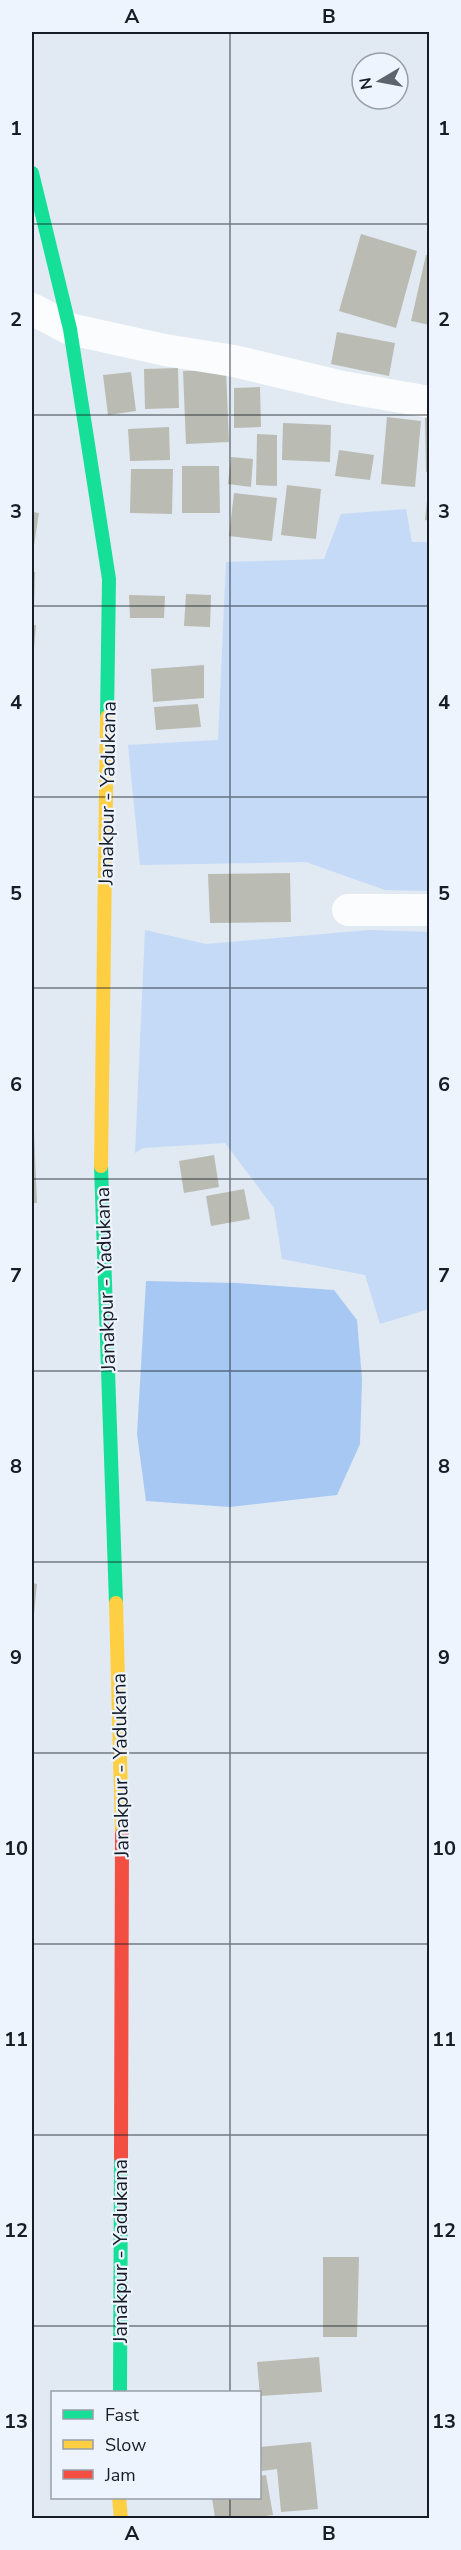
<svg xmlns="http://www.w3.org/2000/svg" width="461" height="2550" viewBox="0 0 461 2550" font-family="'Nunito Sans',sans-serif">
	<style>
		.green { fill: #c4daf6 }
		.water { fill: #a6c8f3 }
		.building { fill: #babbb2 }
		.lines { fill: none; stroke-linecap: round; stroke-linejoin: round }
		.street { stroke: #fafcfd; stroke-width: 32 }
		.fast { stroke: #16e098; stroke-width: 14 }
		.slow { stroke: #ffcf43; stroke-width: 14 }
		.jam { stroke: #f24e42; stroke-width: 14 }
		.grid { fill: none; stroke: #171d26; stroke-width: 1.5; stroke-opacity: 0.55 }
		.labels { text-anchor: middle; stroke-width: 4.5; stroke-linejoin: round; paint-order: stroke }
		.street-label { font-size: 20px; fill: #171d26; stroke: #edf4fe }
		.neatline { fill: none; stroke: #171d26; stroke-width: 2 }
		.grid-label { font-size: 20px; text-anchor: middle; font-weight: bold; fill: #171d26 }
	</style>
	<rect width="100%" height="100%" fill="#e1e9f3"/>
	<path class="green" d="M406,509l6,33h17v349l-44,-1 -79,-28 -166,3 -12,-120 90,-5 8,-178 98,-3 17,-45z
		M145,930l61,14 163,-14 60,2v377l-49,15 -15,-49 -83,-16 -8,-51 -49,-65 -82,5 -8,5z"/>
	<path class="water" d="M146,1281l91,2 97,7 23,30 5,59 -2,65 -23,51 -107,12 -84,-6 -9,-67z"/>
	<path class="building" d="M361,234l56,17 -21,77 -57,-17z
		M426,255l4,1v69l-19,-4z
		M337,332l58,11 -6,33 -58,-12z
		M178,368l1,40 -34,1 -1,-40z
		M226,369l3,73 -43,2 -3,-73z
		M131,372l5,39 -28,4 -5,-40z
		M260,387l1,40 -27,1v-40z
		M425,416h5v56h-4z
		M387,417l34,4 -6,66 -34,-3z
		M283,423l48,2 -1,37 -48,-2z
		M169,427l1,33 -40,1 -2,-32z
		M257,434l20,1v51l-21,-1z
		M339,450l35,5 -4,25 -35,-4z
		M231,457l22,2 -2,28 -23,-3z
		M182,466h37l1,47h-38z
		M131,469h42l-1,45 -42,-1z
		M287,485l34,4 -5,50 -35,-4z
		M428,490h2v31l-5,-1z
		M234,493l43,5 -5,43 -43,-5z
		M32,512l7,1 -6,39h-1z
		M32,572h3l-1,36h-2z
		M186,594l25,1 -1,32 -26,-1z
		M129,595l36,1 -1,22h-34z
		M32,625h4l-3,35h-1z
		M204,665v33l-51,4 -2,-33z
		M198,704l3,23 -45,3 -2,-23z
		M290,873l1,49 -81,1 -2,-49z
		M32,1132h2l3,71h-5z
		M214,1155l5,32 -35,6 -5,-32z
		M244,1189l6,30 -39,7 -5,-30z
		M32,1583l5,1 -3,30h-2z
		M323,2257h36l-2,80h-34z
		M319,2357l3,35 -62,4 -3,-34z
		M311,2442l7,67 -37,3 -4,-43 -15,2 -2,-24z
		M266,2475l7,40 -26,3h-32l-3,-20h48v-22z"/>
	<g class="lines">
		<path class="street" d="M32,309l38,20 95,21 69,11 109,26 87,15
			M348,910h82"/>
		<path class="fast" d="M32,173l38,156 39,250 -2,138
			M101,1166l15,437
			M120,2392l1,-235"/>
		<path class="slow" d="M101,1166l6,-449
			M116,1603l6,231
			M119,2498l2,20"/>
		<path class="jam" d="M121,2157l1,-323"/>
	</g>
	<path class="grid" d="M230,32v2360M32,224h398M32,415h398M32,606h398M32,797h398M32,988h398M32,1179h398M32,1371h398M32,1562h398M32,1753h398M32,1944h398M32,2135h398M32,2326h398M230,2498v20"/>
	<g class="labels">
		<g class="street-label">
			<text transform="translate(107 793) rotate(-89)" y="7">Janakpur - Yadukana</text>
			<text transform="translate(105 1279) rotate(-92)" y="7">Janakpur - Yadukana</text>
			<text transform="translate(120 1765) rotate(-91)" y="7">Janakpur - Yadukana</text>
			<text transform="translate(120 2251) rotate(-90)" y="7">Janakpur - Yadukana</text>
		</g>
	</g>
	<rect width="461" height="2550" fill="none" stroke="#edf4fe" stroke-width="66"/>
	<rect x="51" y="2391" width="210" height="108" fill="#edf4fe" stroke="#979ea8" stroke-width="1.5"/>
	<rect x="63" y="2410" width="30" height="9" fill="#16e098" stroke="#979ea8" stroke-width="1.5"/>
	<text x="105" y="2421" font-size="18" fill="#171d26">Fast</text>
	<rect x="63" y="2440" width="30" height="9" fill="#ffcf43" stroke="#979ea8" stroke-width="1.5"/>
	<text x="105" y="2451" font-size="18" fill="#171d26">Slow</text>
	<rect x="63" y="2470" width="30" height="9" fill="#f24e42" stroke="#979ea8" stroke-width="1.5"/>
	<text x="105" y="2481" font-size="18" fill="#171d26">Jam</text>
	<g transform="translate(380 81) rotate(260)"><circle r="28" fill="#edf4fe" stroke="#979ea8" stroke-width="1.5"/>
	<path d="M0-4.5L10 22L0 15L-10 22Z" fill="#5e646e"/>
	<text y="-9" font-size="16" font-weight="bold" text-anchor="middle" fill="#171d26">N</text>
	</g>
	<rect x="33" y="33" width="395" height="2484" class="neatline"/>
	<g class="grid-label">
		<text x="132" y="23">A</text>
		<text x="329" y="23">B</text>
		<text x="16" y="135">1</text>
		<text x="444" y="135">1</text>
		<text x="16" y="326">2</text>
		<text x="444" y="326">2</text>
		<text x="16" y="518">3</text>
		<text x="444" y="518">3</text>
		<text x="16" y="709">4</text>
		<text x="444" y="709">4</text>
		<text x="16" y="900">5</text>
		<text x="444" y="900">5</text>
		<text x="16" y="1091">6</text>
		<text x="444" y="1091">6</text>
		<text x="16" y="1282">7</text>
		<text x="444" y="1282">7</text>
		<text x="16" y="1473">8</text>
		<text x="444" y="1473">8</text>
		<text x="16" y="1664">9</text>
		<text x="444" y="1664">9</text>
		<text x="16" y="1855">10</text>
		<text x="444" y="1855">10</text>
		<text x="16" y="2046">11</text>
		<text x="444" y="2046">11</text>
		<text x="16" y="2237">12</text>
		<text x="444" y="2237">12</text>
		<text x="16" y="2428">13</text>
		<text x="444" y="2428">13</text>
		<text x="132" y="2540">A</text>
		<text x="329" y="2540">B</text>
	</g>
</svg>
